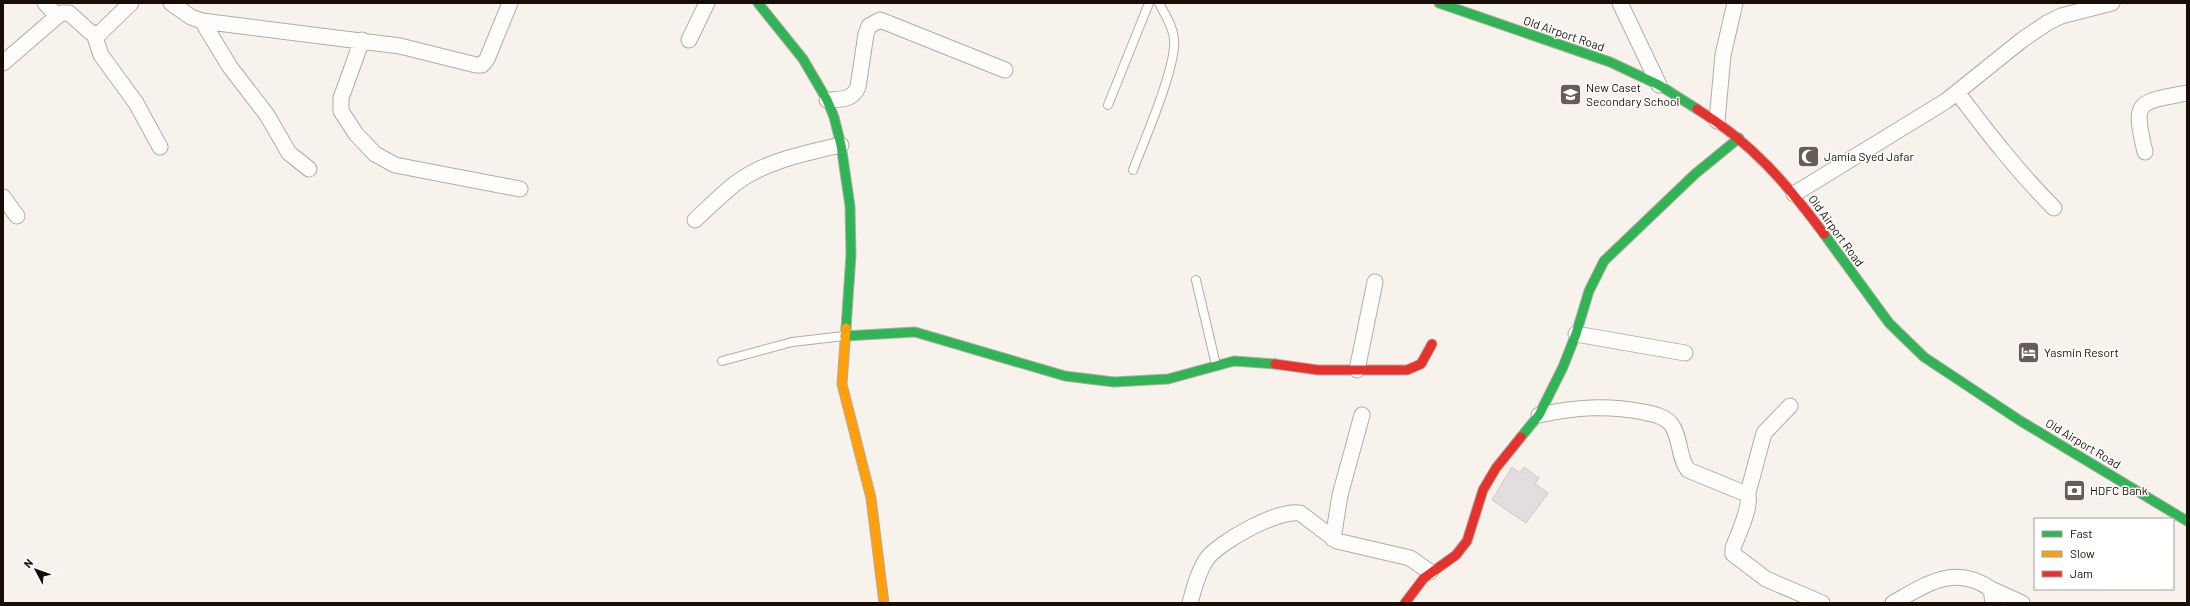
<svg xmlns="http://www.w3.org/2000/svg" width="2190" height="606" viewBox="0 0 2190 606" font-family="Barlow,sans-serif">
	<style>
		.building { fill: #e3dde0; stroke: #cdc7ca }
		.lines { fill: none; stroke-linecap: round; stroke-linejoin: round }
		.lane-casing { stroke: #b4aca4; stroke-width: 10 }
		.street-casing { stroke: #b4aca4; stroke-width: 17 }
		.fast-casing { stroke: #b4aca4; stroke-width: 11 }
		.slow-casing { stroke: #b4aca4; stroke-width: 11 }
		.jam-casing { stroke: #b4aca4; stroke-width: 11 }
		.lane { stroke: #fefdfc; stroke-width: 8 }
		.street { stroke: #fefdfc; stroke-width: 15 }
		.fast { stroke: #30b455; stroke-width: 9 }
		.slow { stroke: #ff9f0a; stroke-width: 9 }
		.jam { stroke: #e5322d; stroke-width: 9 }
		.labels { text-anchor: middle; stroke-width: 3; stroke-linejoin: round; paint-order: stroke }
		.street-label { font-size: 12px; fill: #180e05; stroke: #fff }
		.poi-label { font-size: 12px; fill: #180e05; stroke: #fff; text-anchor: start }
	</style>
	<rect width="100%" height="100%" fill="#f8f2ec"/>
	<path class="building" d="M1512,467l8,6 4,-6 15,11 -4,6 13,9 -22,30 -34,-23z"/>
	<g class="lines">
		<defs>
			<path id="lane" d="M1108,105l41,-102
				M1133,170c11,-29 44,-104 41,-131 -1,-13 -9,-24 -15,-36
				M1196,280l20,85
				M722,361l70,-19 52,-6"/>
			<path id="street" d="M45,3l12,13
				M171,3l20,14 11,4 198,25 76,19h6l5,-6 23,-56
				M1620,3l39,82
				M202,21l28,46 37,48 22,38 20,16
				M94,34l7,21 35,48 24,44
				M362,40l-21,58v13l15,23 19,20 20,11 125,24
				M689,40l18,-37
				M3,63l58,-50h8l21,19 9,2 32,-31
				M1957,92c31,41 61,80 97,116
				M827,100c13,-1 25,1 31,-13l8,-53 3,-8 11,-6 125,50
				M1717,121l6,-66 12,-52
				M2145,152c-12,-52 -9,-49 42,-59
				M1794,194l152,-93 76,-61 25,-17 14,-7 51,-13
				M3,197l14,19
				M695,220c13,-12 27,-26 41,-37 29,-22 70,-30 105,-38
				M1576,334l109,19
				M1357,370l18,-88
				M1539,415c37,-8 68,-10 104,-3 10,2 21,4 28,12 10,13 7,33 17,46l56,23 5,-4 15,-56 26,-27
				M1747,492c6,13 -9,42 -14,56v6l33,25 56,24
				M1333,539l7,-44 22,-80
				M1991,589l31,14
				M1190,603c4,-15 8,-30 16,-43 12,-18 73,-51 94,-47l37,28 73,17 20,14
				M1893,603c34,-19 61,-39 98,-14l2,14"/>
			<path id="fast" d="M758,3l45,56 24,41 7,17 7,28 9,61 1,49 -5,73
				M1439,3l171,59 49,23 38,24
				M1824,234l65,89 35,34 95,63 168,101
				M845,336l70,-4 150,44 49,6 54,-3 66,-18 41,3
				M1521,437l18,-22 24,-48 13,-33 13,-43 15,-30 91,-87 44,-36"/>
			<path id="slow" d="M846,328l-4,56 29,114 13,105"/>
			<path id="jam" d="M1697,109c55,34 89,74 127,125
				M1275,364l43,6h89l14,-6 11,-20
				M1405,603l19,-25 32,-23 11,-14 16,-51 13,-22 25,-31"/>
		</defs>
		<use href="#lane" class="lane-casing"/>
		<use href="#street" class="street-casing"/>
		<use href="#fast" class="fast-casing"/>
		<use href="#slow" class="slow-casing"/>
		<use href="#jam" class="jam-casing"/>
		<use href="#lane" class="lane"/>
		<use href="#street" class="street"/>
		<use href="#fast" class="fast"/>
		<use href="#slow" class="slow"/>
		<use href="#jam" class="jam"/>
	</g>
	<defs>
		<symbol id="school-square" viewBox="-11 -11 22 22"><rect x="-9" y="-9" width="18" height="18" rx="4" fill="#665e56" stroke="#fff"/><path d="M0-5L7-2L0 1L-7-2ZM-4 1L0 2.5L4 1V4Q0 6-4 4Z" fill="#fff"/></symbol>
		<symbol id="mosque-square" viewBox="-11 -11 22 22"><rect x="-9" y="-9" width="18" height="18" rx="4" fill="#665e56" stroke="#fff"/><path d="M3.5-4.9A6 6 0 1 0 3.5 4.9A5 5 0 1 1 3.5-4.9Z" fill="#fff"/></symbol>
		<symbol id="hotel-square" viewBox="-11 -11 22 22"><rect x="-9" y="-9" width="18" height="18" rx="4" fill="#665e56" stroke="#fff"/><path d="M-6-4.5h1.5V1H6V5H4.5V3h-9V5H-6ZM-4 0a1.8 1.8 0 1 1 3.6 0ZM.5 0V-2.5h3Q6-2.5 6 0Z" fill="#fff"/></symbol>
		<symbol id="bank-square" viewBox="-11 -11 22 22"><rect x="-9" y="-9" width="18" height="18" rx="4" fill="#665e56" stroke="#fff"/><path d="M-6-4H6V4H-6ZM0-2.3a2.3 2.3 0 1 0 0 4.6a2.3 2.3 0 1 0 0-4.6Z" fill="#fff"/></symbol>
	</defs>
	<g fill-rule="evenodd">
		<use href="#school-square" x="1558" y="82" width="25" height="25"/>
		<use href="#mosque-square" x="1796" y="144" width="25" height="25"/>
		<use href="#hotel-square" x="2016" y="340" width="25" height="25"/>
		<use href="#bank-square" x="2062" y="478" width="25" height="25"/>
	</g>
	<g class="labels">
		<g class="street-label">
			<text transform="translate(1564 34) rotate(19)" y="4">Old Airport Road</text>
			<text transform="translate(1836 231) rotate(54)" y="4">Old Airport Road</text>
			<text transform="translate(2083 444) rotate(31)" y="4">Old Airport Road</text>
		</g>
		<g class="poi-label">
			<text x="1586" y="92">New Caset<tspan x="1586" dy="14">Secondary School</tspan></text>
			<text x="1824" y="161">Jamia Syed Jafar</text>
			<text x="2044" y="357">Yasmin Resort</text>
			<text x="2090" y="495">HDFC Bank</text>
		</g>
	</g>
	<rect width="2190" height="606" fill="none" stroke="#180e05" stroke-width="8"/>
	<rect x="2034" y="518" width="140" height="72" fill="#ffffff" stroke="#a39f9b"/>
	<rect x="2042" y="531" width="20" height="6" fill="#30b455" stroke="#a39f9b"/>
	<text x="2070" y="538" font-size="12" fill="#180e05">Fast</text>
	<rect x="2042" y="551" width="20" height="6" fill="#ff9f0a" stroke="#a39f9b"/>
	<text x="2070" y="558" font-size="12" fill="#180e05">Slow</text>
	<rect x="2042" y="571" width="20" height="6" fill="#e5322d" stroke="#a39f9b"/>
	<text x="2070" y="578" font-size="12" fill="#180e05">Jam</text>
	<g transform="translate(36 570) rotate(311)" stroke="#ffffff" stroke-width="3" paint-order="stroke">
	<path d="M0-3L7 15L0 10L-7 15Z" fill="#180e05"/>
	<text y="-6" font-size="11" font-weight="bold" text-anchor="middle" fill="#180e05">N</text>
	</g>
</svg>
